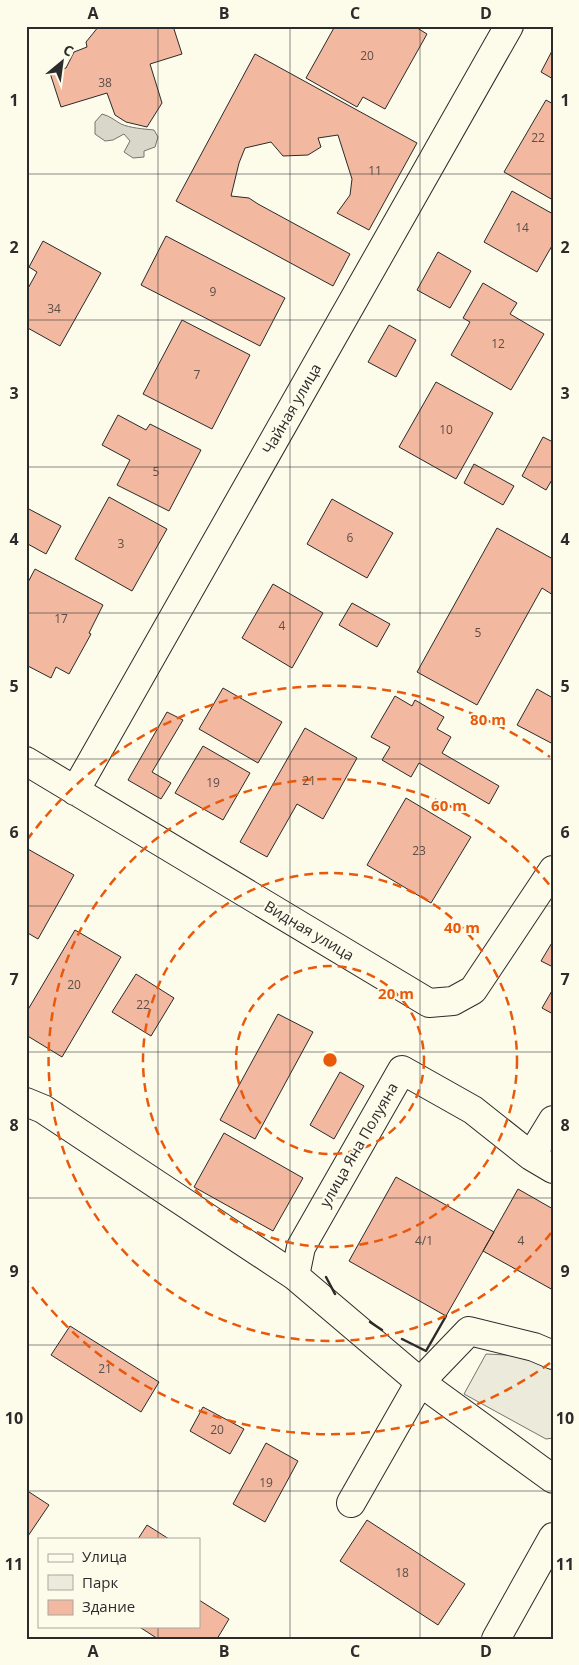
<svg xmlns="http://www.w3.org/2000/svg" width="579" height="1665" viewBox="0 0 579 1665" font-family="'Open Sans',sans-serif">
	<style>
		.green { fill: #ecebdb; stroke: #74746e }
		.water { fill: #d8d7c9; stroke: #74746e }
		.building { fill: #f2b8a0; stroke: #2b2b2b }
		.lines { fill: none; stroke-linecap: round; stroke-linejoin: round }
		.minor-casing { stroke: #2b2b2b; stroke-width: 30 }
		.minor { stroke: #fdfbea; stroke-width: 28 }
		.wall { stroke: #2b2b2b; stroke-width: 2.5 }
		.grid { fill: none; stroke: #2b2b2b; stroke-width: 1; stroke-opacity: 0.55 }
		.ring { fill: none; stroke: #e8590c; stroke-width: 2.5; stroke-dasharray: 9 6 }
		.labels { text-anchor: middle; stroke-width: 4; stroke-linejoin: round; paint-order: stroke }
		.number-label { font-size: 12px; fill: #5d4e48 }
		.street-label { font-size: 15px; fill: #2b2b2b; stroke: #fdfbea }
		.centre { fill: #e8590c; stroke: #fdfbea; stroke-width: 2.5 }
		.ring-label { font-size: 15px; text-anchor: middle; font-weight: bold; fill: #e8590c; stroke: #fdfbea; stroke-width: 4; stroke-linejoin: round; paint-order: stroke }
		.neatline { fill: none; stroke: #2b2b2b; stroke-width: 2 }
		.grid-label { font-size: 16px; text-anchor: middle; font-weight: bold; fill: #2b2b2b }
	</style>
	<rect width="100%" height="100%" fill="#fdfbea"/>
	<path class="green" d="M486,1354l40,2 27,13v69l-7,1 -82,-45z"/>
	<path class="water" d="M102,114c8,2 12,6 19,10 9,4 23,5 33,6l4,7 -3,10 -11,4v6l-11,1 -9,-6 6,-11 -6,-7 -11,6 -8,1 -10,-7v-12z"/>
	<path class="building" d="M99,26h74l9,28 -32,10 12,39 -15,24 -21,-5 -11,-7 -8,-22 -46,14 -11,-34 16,-5 8,-16 13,-5 -1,-5z
		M335,26h79l13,8 -42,75 -22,-12 -6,10 -51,-29z
		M553,49v30l-12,-7z
		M255,54l162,89 -48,87 -32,-17 13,-18 2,-16 -14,-44 -20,3 3,9 -13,8 -25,1 -12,-14 -26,6 -6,15 -8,33 18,2 9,6 92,50 -17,32 -157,-85z
		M546,100l7,4v96l-49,-28z
		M512,191l41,23v30l-16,28 -53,-30z
		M166,236l119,62 -25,48 -119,-61z
		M43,241l58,32 -41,73 -34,-19v-35l11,-20 -8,-5z
		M438,252l33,19 -21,37 -33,-18z
		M483,283l34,20 -7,11 34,20 -33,56 -60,-35 19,-33 -7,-4z
		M182,320l68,35 -38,74 -69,-35z
		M389,325l27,15 -20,37 -28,-15z
		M436,382l57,31 -37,66 -57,-32z
		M118,415l28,15 4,-6 51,26 -32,61 -52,-26 13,-25 -28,-15z
		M543,437l10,5v36l-7,12 -24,-14z
		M474,464l40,22 -11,19 -39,-22z
		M109,497l58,32 -35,62 -57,-32z
		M332,499l61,34 -26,45 -60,-34z
		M27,508l34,18 -15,28 -20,-11z
		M497,528l56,31v36l-11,-7 -65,117 -60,-33z
		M35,569l68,36 -14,28 2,1 -22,40 -13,-7 -5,11 -25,-13v-79z
		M273,584l50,29 -31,55 -50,-30z
		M352,603l38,21 -13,23 -38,-22z
		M223,688l59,34 -24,41 -59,-34z
		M537,689l16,9v46l-36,-19z
		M395,696l17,10 3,-6 29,17 -7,12 14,8 -9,16 57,33 -10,18 -70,-41 -8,14 -29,-17 8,-13 -19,-10z
		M167,712l16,8 -31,52 19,11 -10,16 -33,-19z
		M305,728l52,30 -34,61 -26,-15 -30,53 -27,-15z
		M203,746l47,27 -27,47 -48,-27z
		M406,798l65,39 -40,66 -64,-38z
		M26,848l48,27 -36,64 -12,-7z
		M75,930l46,27 -59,100 -36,-22v-22z
		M553,941v26l-12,-6z
		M136,974l38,24 -23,38 -39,-24z
		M553,989v25l-11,-6z
		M278,1014l35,18 -58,107 -35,-19z
		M340,1072l24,14 -30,53 -24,-14z
		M224,1133l79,45 -30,53 -79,-44z
		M396,1177l98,55 -48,84 -97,-55z
		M518,1189l35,20v81l-70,-39z
		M70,1326l89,56 -18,30 -90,-57z
		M203,1407l41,22 -14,25 -40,-23z
		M266,1443l32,18 -33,61 -32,-18z
		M26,1490l23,15 -23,34z
		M367,1520l98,64 -27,41 -98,-64z
		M147,1525l22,14h-31z
		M199,1600l30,19 -12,20h-59l-20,-13h61z"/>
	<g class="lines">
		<defs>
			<path id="minor" d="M26,761l403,242 24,-2 20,-11 80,-120
				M75,791l434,-765
				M26,1102l17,7 252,167 125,106 49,-51 65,16 19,8
				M531,1156l22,-36
				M295,1276l6,-29 101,-177 71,40 58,46 22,13
				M351,1503l69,-121 133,97
				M496,1639l57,-102"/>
		</defs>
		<use href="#minor" class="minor-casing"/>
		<use href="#minor" class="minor"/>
		<path class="wall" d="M326,1277l9,17
			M370,1322l12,8
			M402,1339l24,12 20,-35"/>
	</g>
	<path class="grid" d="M158,26v1513M290,26v1613M420,26v1613M26,174h527M26,320h527M26,467h527M26,613h527M26,759h527M26,906h527M26,1052h527M26,1198h527M26,1345h527M26,1491h527M158,1626v13"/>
	<g class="ring">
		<circle cx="330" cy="1060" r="94"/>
		<circle cx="330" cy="1060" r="187"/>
		<path d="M551 1233A281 281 0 1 1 551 887"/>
		<path d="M550 1363A375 375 0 0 1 27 1280M27 840A375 375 0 0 1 550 757"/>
	</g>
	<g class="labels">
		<g class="number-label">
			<text x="367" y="60">20</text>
			<text x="105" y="87">38</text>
			<text x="538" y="142">22</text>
			<text x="375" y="175">11</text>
			<text x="522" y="232">14</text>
			<text x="213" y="296">9</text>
			<text x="54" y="313">34</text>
			<text x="498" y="348">12</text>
			<text x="197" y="379">7</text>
			<text x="446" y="434">10</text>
			<text x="156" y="476">5</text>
			<text x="350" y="542">6</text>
			<text x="121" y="548">3</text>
			<text x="61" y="623">17</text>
			<text x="282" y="630">4</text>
			<text x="478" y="637">5</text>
			<text x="309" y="785">21</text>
			<text x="213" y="787">19</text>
			<text x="419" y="855">23</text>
			<text x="74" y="989">20</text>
			<text x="143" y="1009">22</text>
			<text x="424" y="1245">4/1</text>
			<text x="521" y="1245">4</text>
			<text x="105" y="1373">21</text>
			<text x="217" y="1434">20</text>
			<text x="266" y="1487">19</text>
			<text x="402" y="1577">18</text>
		</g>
		<g class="street-label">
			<text transform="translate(292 409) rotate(-60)" y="5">Чайная улица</text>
			<text transform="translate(309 931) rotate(31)" y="5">Видная улица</text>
			<text transform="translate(359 1145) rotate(-60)" y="5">улица Яна Полуяна</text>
		</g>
	</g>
	<circle cx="330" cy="1060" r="8" class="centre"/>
	<g class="ring-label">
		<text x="488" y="725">80 m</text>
		<text x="449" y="811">60 m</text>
		<text x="462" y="933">40 m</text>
		<text x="396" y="999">20 m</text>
	</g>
	<rect width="579" height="1665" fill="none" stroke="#fdfbea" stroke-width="55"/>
	<rect x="38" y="1538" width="162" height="90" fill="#fdfbea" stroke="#a9a89e"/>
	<rect x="48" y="1554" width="25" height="8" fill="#fdfbea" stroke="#a9a89e"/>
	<text x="82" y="1562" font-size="15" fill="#2b2b2b">Улица</text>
	<rect x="48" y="1575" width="25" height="15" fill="#ecebdb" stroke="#a9a89e"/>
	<text x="82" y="1588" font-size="15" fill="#2b2b2b">Парк</text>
	<rect x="48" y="1600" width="25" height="15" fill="#f2b8a0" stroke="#a9a89e"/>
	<text x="82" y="1612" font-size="15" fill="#2b2b2b">Здание</text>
	<g transform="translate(62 62) rotate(29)" stroke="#fdfbea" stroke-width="4" paint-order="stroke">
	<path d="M0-4L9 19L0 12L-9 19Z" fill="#2b2b2b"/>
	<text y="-8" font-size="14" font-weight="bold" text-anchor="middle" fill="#2b2b2b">С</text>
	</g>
	<rect x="28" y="28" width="524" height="1610" class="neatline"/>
	<g class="grid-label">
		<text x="93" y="19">A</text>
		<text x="224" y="19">B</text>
		<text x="355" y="19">C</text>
		<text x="486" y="19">D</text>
		<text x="14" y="106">1</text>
		<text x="565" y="106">1</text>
		<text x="14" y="253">2</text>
		<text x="565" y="253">2</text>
		<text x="14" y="399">3</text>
		<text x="565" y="399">3</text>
		<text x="14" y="545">4</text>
		<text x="565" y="545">4</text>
		<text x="14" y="692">5</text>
		<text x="565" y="692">5</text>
		<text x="14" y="838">6</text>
		<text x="565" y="838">6</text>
		<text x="14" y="985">7</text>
		<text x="565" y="985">7</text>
		<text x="14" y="1131">8</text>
		<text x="565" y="1131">8</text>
		<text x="14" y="1277">9</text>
		<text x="565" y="1277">9</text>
		<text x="14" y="1424">10</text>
		<text x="565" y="1424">10</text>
		<text x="14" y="1570">11</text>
		<text x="565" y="1570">11</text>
		<text x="93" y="1657">A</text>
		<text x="224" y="1657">B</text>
		<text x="355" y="1657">C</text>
		<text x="486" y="1657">D</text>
	</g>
</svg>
